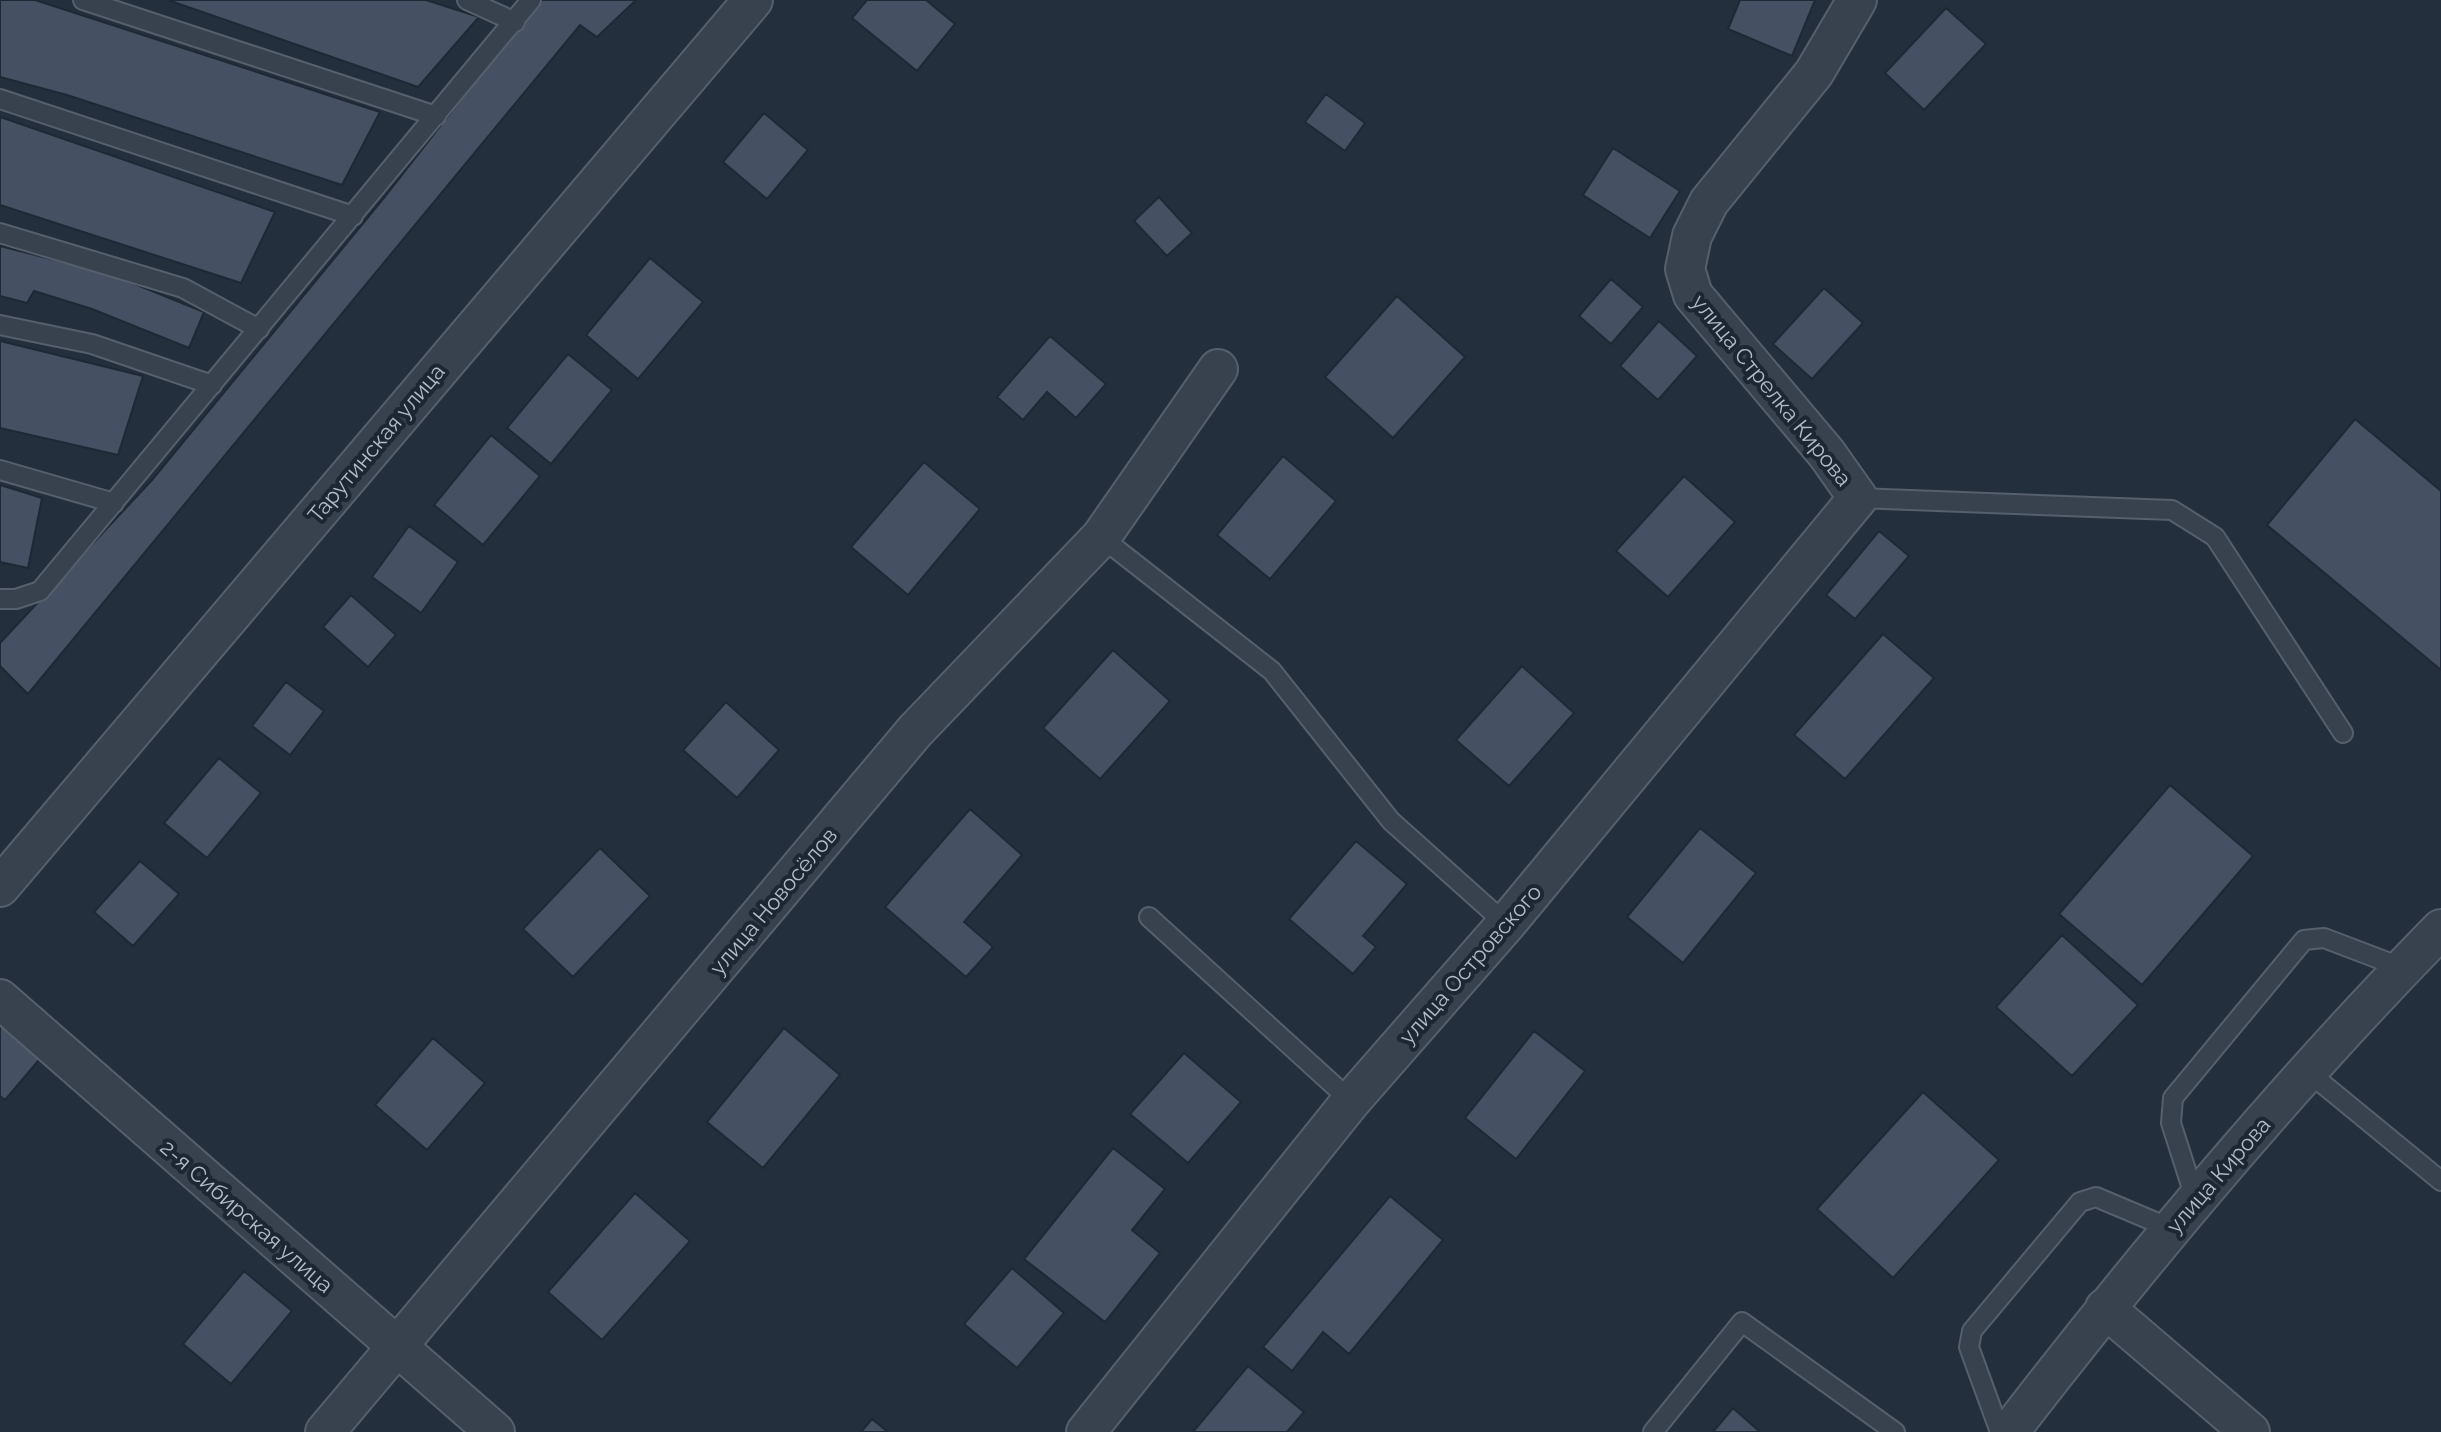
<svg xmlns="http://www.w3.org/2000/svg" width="2441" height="1432" viewBox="0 0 2441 1432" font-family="Raleway,sans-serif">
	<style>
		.building { fill: #455162; stroke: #1f2835; stroke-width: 2 }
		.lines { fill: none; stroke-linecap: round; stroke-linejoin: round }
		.lane-casing { stroke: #565f6c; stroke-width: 22 }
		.street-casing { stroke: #565f6c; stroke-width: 42 }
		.lane { stroke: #38414e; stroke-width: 18 }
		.street { stroke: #38414e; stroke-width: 38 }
		.labels { text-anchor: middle; stroke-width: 8; stroke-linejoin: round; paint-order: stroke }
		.street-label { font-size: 22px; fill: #b4bcc9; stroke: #1d2633 }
	</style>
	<rect width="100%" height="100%" fill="#242f3e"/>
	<path class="building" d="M0,0h35l345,112 -38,73 -275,-90 -67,-18z
		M168,0h258l53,17 -61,70z
		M539,0h97l-39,37 -17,-12 -552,669 -28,-28v-23l152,-163 231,-281z
		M867,0h59l29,24 -38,47 -65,-53z
		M1740,0h75l-23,56 -64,-27z
		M1946,8l40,36 -62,66 -39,-37z
		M1326,94l39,29 -20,28 -40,-29z
		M764,113l44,37 -41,49 -44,-37z
		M0,117l275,95 -34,71 -241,-78z
		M1613,148l67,43 -30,47 -67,-43z
		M1159,197l33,36 -25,23 -33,-35z
		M0,246l110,28 94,38 -15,36 -97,-39 -58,-18 -7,12 -27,-7z
		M650,258l53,44 -65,77 -52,-44z
		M1611,279l32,28 -32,37 -32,-28z
		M1824,288l39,35 -51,56 -39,-35z
		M1397,296l68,61 -72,81 -68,-61z
		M1659,321l38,35 -39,44 -38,-34z
		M1050,336l56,48 -30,34 -29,-26 -24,28 -26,-23z
		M0,341l143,35 -25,79 -118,-27z
		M568,354l44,36 -61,74 -44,-36z
		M2355,419l86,72v179l-174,-145z
		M491,435l49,41 -57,69 -49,-40z
		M1283,456l53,45 -66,78 -53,-44z
		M924,462l56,47 -72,86 -57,-48z
		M1684,476l51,46 -67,75 -52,-46z
		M0,485l42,13 -14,70 -28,-6z
		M409,526l49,36 -37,51 -49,-36z
		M1879,531l30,25 -54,63 -29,-24z
		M351,595l45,40 -28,32 -45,-40z
		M1883,634l51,44 -89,101 -51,-44z
		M1113,650l57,51 -70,78 -57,-51z
		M1522,666l52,47 -65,73 -53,-46z
		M286,682l38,29 -34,44 -38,-29z
		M726,702l53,48 -42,48 -54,-48z
		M219,758l42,35 -54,65 -43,-35z
		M2170,785l83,71 -111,129 -83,-71z
		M970,809l52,46 -58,67 29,25 -27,30 -81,-70z
		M1700,828l56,45 -73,90 -56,-46z
		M1356,841l51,43 -44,52 13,11 -23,27 -64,-55z
		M600,848l50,48 -77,81 -50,-48z
		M140,861l39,33 -46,52 -39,-34z
		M2062,935l76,70 -66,71 -76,-69z
		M0,1011l55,30 -50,59 -5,-4z
		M784,1028l56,47 -77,93 -56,-46z
		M1534,1031l51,40 -69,88 -51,-41z
		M433,1038l52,45 -58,67 -52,-45z
		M1184,1053l57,49 -53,61 -58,-49z
		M1923,1092l76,68 -106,118 -76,-69z
		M1113,1148l52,41 -33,41 28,23 -55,69 -81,-63z
		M635,1193l55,48 -88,99 -54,-48z
		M1390,1196l53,44 -94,114 -26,-22 -31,39 -29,-24z
		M1012,1268l52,45 -47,55 -53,-44z
		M244,1271l48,40 -61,73 -48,-40z
		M1248,1366l56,46 -17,20h-94z
		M1733,1408l27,24h-47z
		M872,1419l16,13h-27z"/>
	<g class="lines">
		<defs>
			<path id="lane" d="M83,0l353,116
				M467,0l48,22
				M0,99l353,117
				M0,233l183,55 76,41
				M0,325l92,19 120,41
				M0,470l114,33
				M1858,498l314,12 43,27 128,196
				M1101,537l171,134 119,150 115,103
				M0,599h16l24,-8 491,-591
				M1149,917l202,184
				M2307,1071l134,110
				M2196,1201l-25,-78 2,-25 131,-158 20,-2 79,30
				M1653,1432l89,-110 153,110
				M2000,1432l-31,-85 3,-16 108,-129 16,-5 76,32"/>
			<path id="street" d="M0,887l753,-887
				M0,999l495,433
				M2105,1308l145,124
				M325,1432l590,-701 186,-194 117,-168
				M1086,1432l265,-331 155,-177 352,-426 -31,-44 -134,-159 -8,-26 7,-33 17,-34 105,-129 43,-73
				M2009,1432c135,-175 277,-345 432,-503"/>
		</defs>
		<use href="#lane" class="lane-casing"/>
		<use href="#street" class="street-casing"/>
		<use href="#lane" class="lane"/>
		<use href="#street" class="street"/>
	</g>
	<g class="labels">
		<g class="street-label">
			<text transform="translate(1772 390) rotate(51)" y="8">улица Стрелка Кирова</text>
			<text transform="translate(376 443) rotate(-50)" y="8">Тарутинская улица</text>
			<text transform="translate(773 901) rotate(-50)" y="8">улица Новосёлов</text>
			<text transform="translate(1470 964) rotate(-49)" y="8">улица Островского</text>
			<text transform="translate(2218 1175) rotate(-49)" y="8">улица Кирова</text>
			<text transform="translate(247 1216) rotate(41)" y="8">2-я Сибирская улица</text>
		</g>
	</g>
</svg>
